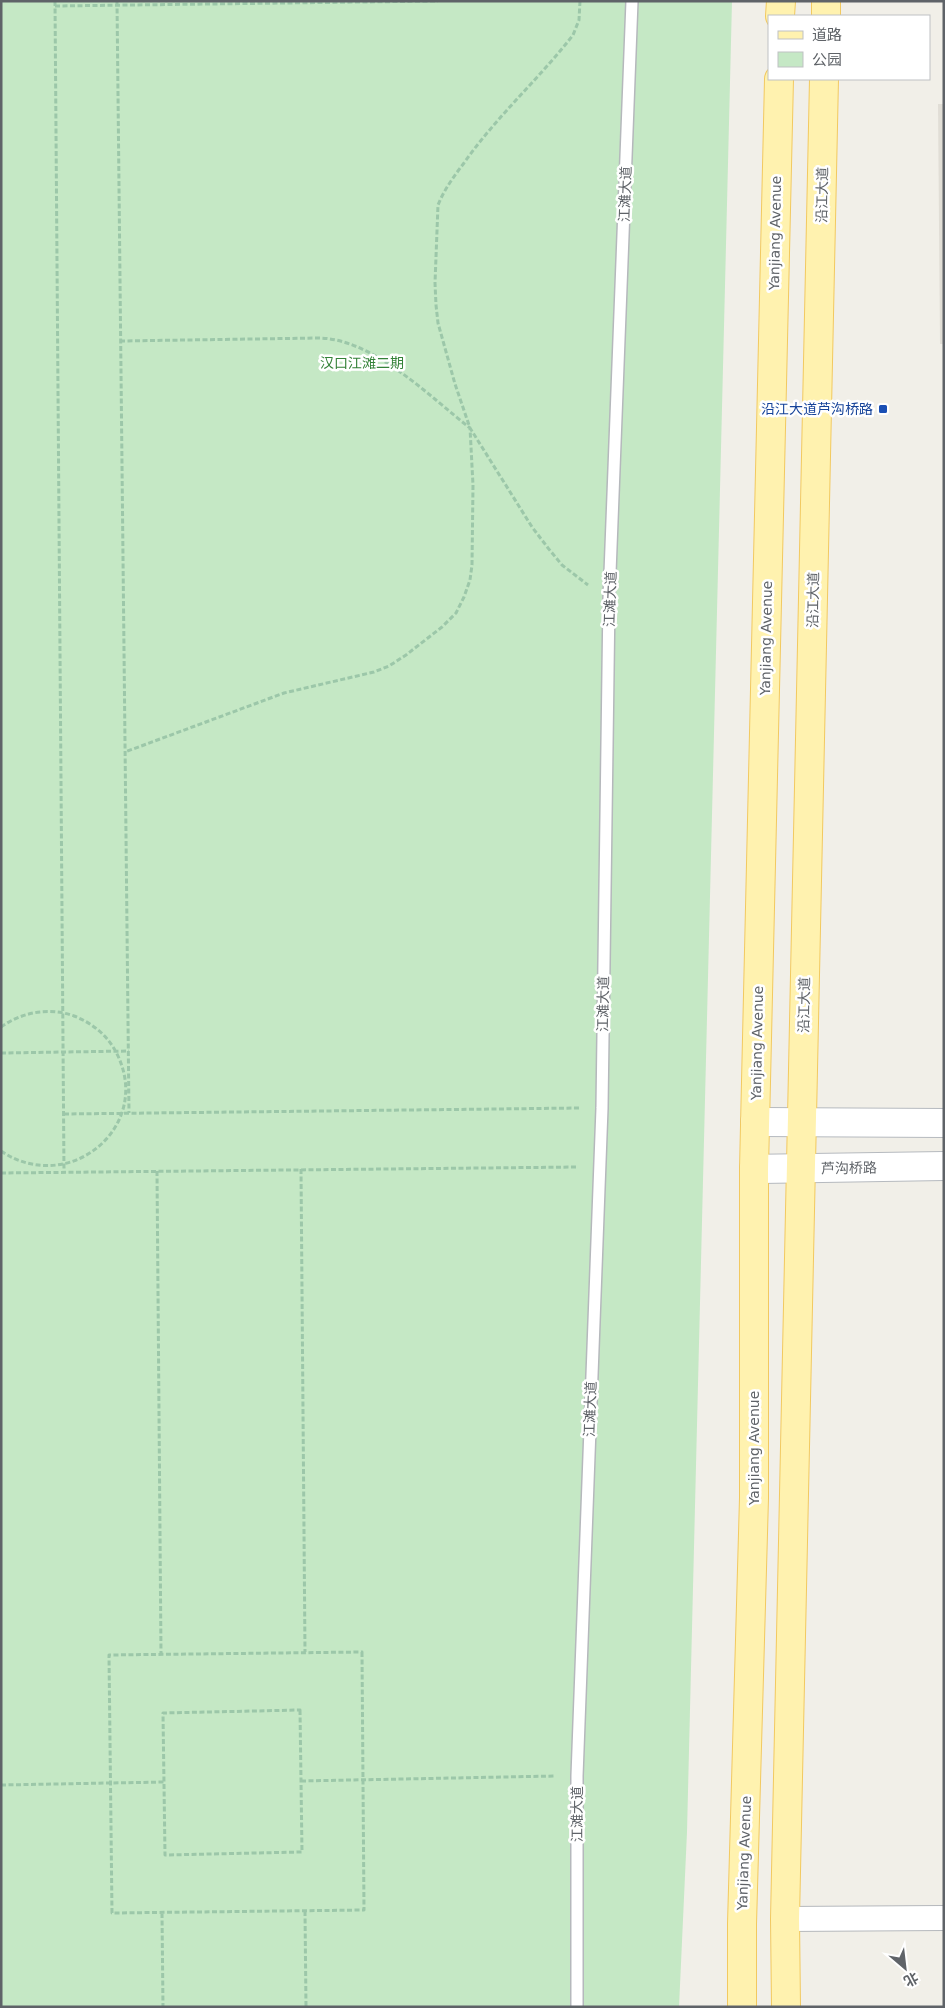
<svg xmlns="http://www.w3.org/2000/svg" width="945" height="2008" viewBox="0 0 945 2008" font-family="'DejaVu Sans','Noto Sans SC',sans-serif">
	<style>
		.education { fill: #e1ded6 }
		.green { fill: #c5e8c5 }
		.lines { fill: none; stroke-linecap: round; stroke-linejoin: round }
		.service-casing { stroke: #b5b8bc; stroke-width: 14 }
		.minor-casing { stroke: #b5b8bc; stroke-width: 26 }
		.secondary-casing { stroke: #b6babf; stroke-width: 30 }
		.primary-casing { stroke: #f2c960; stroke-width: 30 }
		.path { stroke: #9cc7a9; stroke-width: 3; stroke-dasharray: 5 2.5; stroke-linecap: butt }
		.service { stroke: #fff; stroke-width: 11 }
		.minor { stroke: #fff; stroke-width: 24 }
		.secondary { stroke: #fff; stroke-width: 28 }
		.primary { stroke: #fff2af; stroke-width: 28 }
		.transit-dot { fill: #1a4fb4; stroke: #fff; stroke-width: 2 }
		.labels { text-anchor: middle; stroke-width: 5; stroke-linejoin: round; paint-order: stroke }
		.street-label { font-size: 14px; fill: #5f6368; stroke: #fff }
		.park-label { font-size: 14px; fill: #348238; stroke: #fff }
		.transit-label { font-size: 14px; fill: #164399; stroke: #fff; text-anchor: end }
	</style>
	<rect width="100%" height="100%" fill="#f1efe8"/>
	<path class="education" d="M938,104h6v240h-4z"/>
	<path class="green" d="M1,1h731l-45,1831 -8,175h-678z"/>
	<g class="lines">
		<defs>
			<path id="service" d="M577,2007v-231l25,-668 7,-509 23,-598"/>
			<path id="minor" d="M785,1919l159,-1"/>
			<path id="secondary" d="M755,1122l189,1
				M754,1169l190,-3"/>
			<path id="primary" d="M780,16l1,-15
				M826,16v-15
				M742,2007v-83l12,-426v-329l25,-1090
				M786,2007l-1,-88 39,-1840"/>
		</defs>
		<use href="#service" class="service-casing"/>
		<use href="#minor" class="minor-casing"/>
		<use href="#secondary" class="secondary-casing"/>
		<use href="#primary" class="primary-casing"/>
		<path class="path" d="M55,1l9,1171
			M117,1l12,1112
			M580,1l-1,19 -6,15c-34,44 -77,82 -109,128 -10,13 -20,27 -26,42l-3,78 1,22 2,18 17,61 15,44 62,99 16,21 14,17 26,20
			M55,6l383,-5
			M120,341l198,-3c54,0 111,58 152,90l3,57 -1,80 -2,15 -6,17 -8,16 -14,14 -36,28 -17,11 -15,6 -90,21 -159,59
			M1,1027c21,-15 48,-20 73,-11 18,7 33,19 42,36 39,74 -47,145 -115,99
			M1,1053l128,-2
			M64,1114l517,-6
			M301,1169l4,483
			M157,1171l4,483
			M1,1173l577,-6
			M362,1652l2,258 -252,3 -3,-258z
			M300,1710l2,142 -137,3 -2,-142z
			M301,1781l254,-5
			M1,1785l163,-3
			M305,1911l1,96
			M162,1913l1,94"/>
		<use href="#service" class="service"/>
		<use href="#minor" class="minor"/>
		<use href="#secondary" class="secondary"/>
		<use href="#primary" class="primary"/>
	</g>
	<rect class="transit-dot" x="878" y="404" width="10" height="10" rx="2.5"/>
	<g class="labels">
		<g class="street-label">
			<text transform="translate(625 194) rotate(-88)" y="5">江滩大道</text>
			<text transform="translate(822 195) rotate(-89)" y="5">沿江大道</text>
			<text transform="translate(775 233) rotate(-89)" y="5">Yanjiang Avenue</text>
			<text transform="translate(610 599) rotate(-88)" y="5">江滩大道</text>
			<text transform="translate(813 600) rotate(-89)" y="5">沿江大道</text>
			<text transform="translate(766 638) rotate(-89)" y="5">Yanjiang Avenue</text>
			<text transform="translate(603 1004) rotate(-89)" y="5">江滩大道</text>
			<text transform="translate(804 1005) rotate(-89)" y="5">沿江大道</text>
			<text transform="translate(757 1043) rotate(-89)" y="5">Yanjiang Avenue</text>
			<text transform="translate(849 1168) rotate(-1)" y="5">芦沟桥路</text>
			<text transform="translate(590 1409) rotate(-88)" y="5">江滩大道</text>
			<text transform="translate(754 1448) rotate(-90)" y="5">Yanjiang Avenue</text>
			<text transform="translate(577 1814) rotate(-90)" y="5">江滩大道</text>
			<text transform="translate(744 1853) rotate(-88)" y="5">Yanjiang Avenue</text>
		</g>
		<g class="park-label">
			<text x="362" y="368">汉口江滩二期</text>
		</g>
		<g class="transit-label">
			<text x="873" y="414">沿江大道芦沟桥路</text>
		</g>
	</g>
	<rect width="945" height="2008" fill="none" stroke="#5f6368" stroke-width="5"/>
	<rect x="768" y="15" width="162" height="65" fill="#ffffff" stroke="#bfc1c3"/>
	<rect x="778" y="31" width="25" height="8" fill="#fff2af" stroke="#bfc1c3"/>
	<text x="812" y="40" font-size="15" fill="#5f6368">道路</text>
	<rect x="778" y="52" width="25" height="15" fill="#c5e8c5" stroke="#bfc1c3"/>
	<text x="812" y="65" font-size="15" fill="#5f6368">公园</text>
	<g transform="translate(905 1968) rotate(152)" stroke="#ffffff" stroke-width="4" paint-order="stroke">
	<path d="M0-4L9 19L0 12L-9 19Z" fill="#5f6368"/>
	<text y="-8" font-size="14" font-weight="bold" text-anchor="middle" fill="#5f6368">北</text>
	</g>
</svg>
